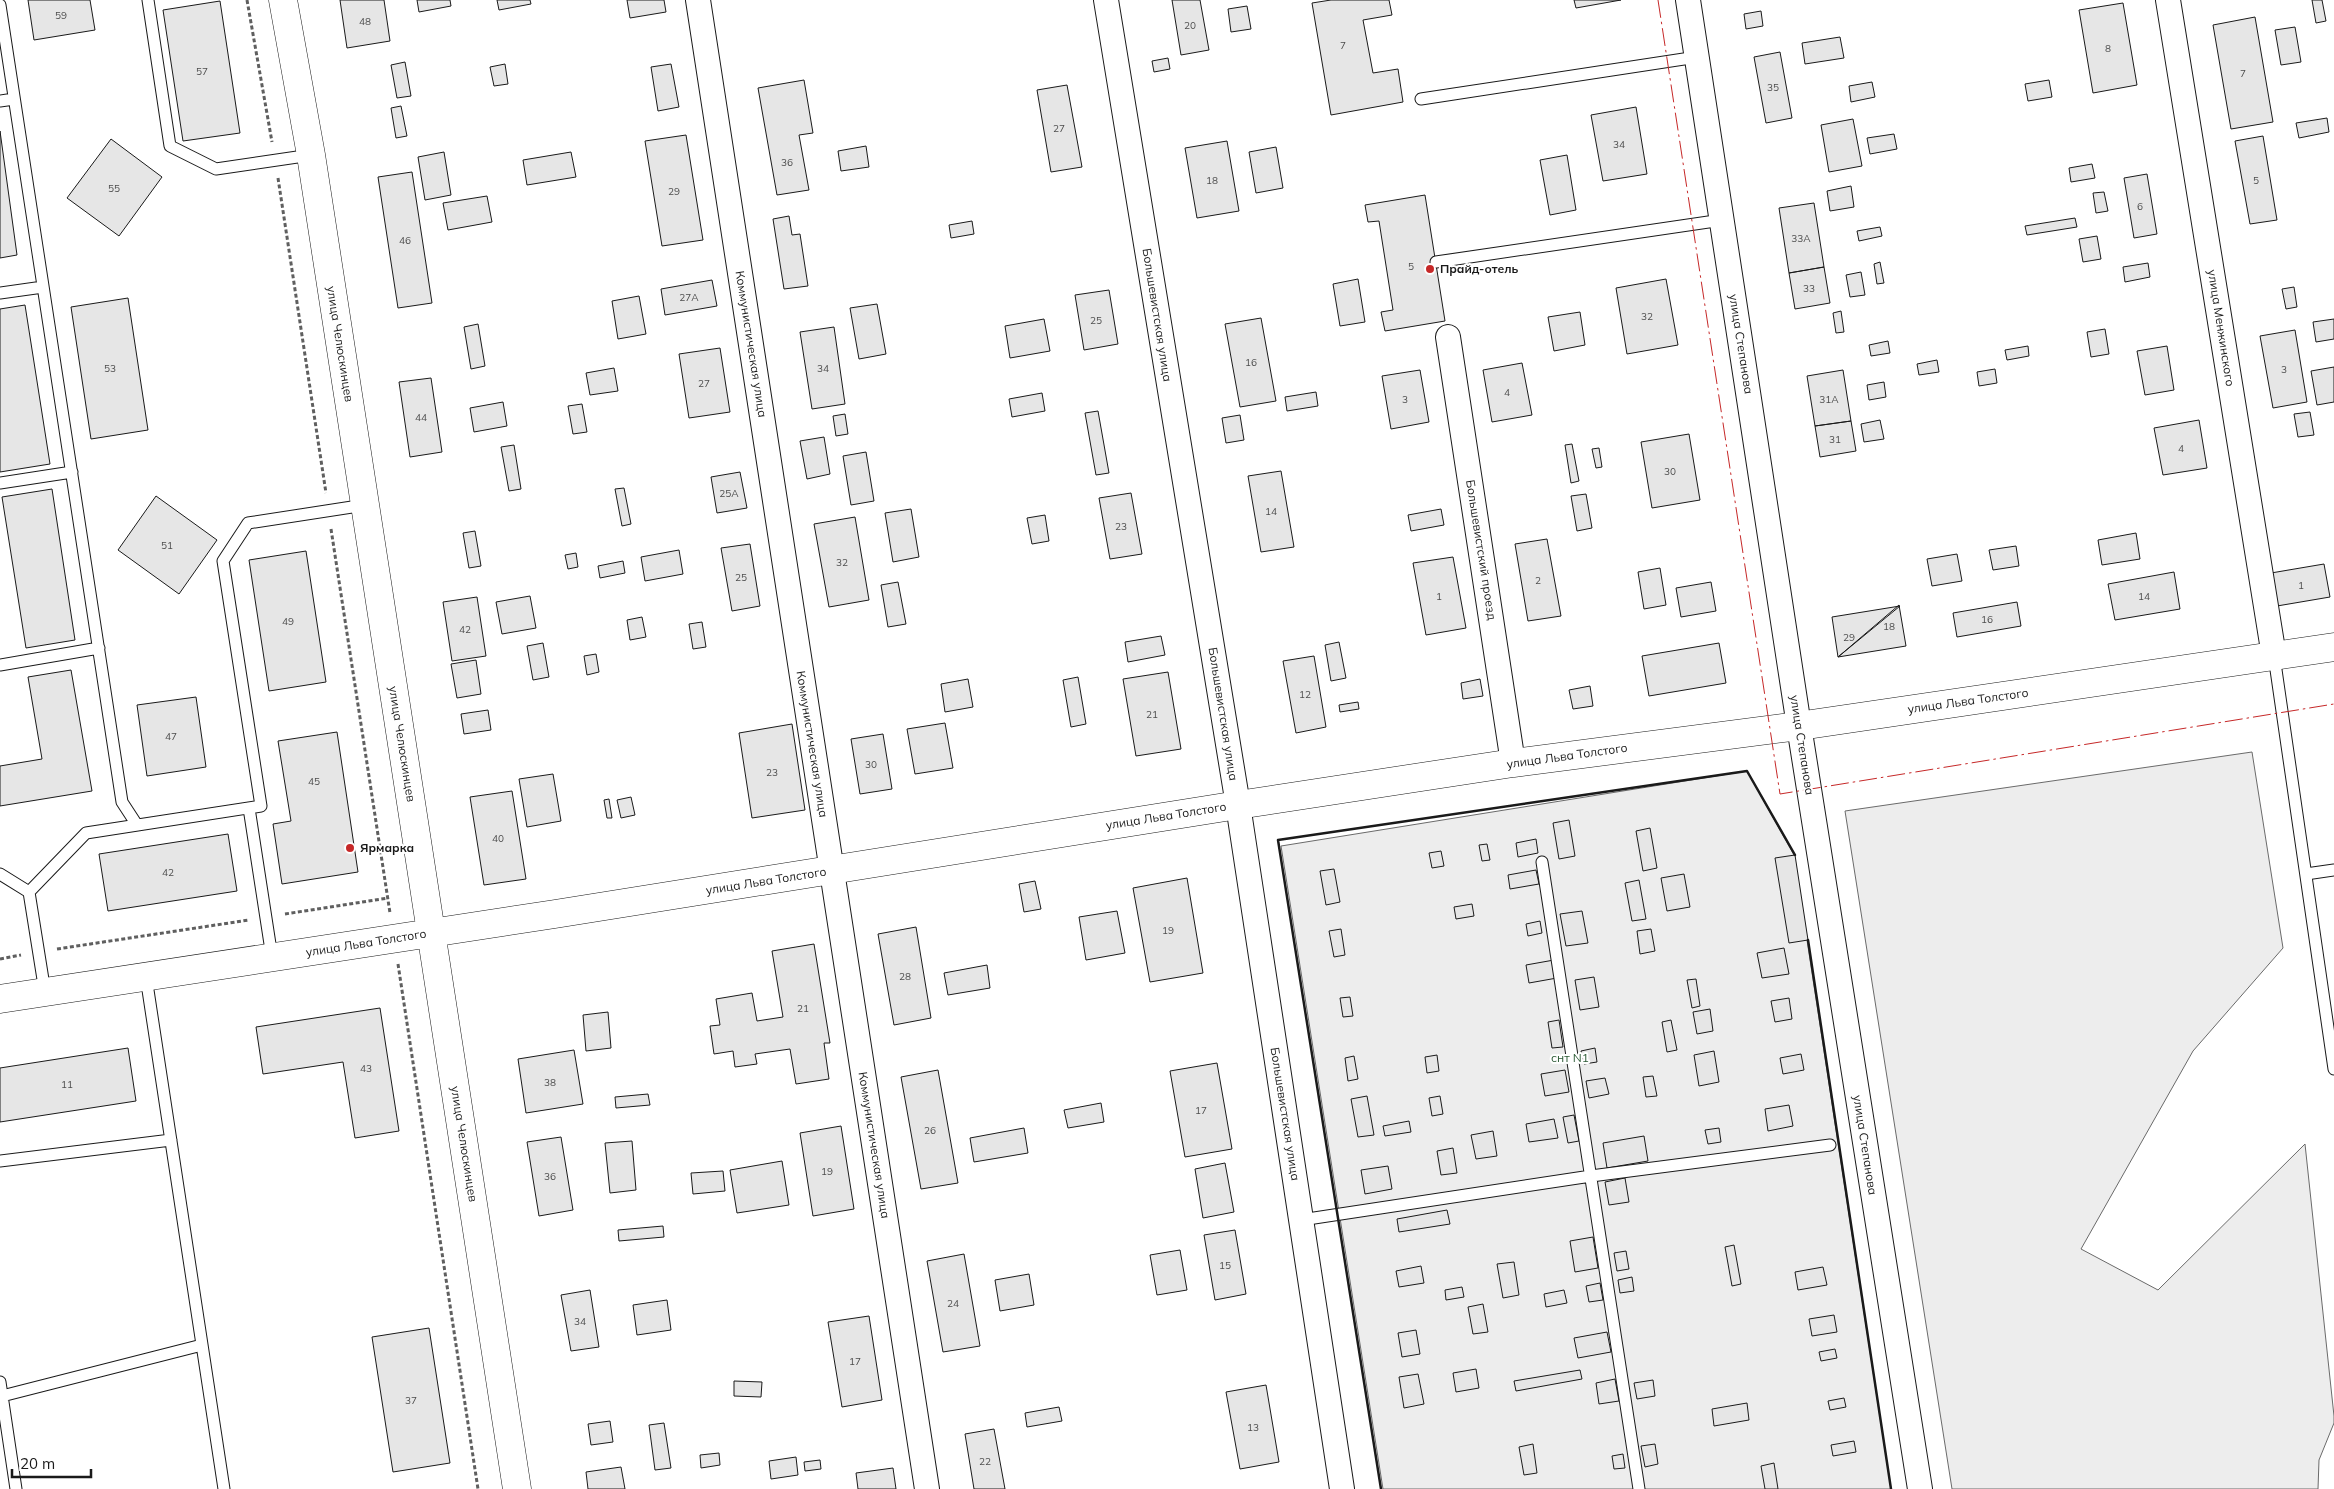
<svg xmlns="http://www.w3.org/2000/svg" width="2334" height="1489" viewBox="0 0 2334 1489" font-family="Mulish,sans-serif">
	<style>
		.built { fill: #ededed; stroke: #6a6a6a }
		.building { fill: #e6e6e6; stroke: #1a1a1a }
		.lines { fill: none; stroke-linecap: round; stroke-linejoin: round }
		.lane-casing { stroke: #1a1a1a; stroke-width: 13 }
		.street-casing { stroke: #1a1a1a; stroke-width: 26 }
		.secondary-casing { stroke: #1a1a1a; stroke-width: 29 }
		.path { stroke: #5f5f5f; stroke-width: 3; stroke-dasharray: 4 2.5; stroke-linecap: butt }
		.lane { stroke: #fff; stroke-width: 11 }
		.street { stroke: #fff; stroke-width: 24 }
		.secondary { stroke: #fff; stroke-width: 28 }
		.wall { stroke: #1a1a1a; stroke-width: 2.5 }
		.power { stroke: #c62828; stroke-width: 1; stroke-dasharray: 18 4 2.5 4; stroke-linecap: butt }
		.poi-dot { fill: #c62828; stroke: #fff; stroke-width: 2 }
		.labels { text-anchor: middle; stroke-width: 4; stroke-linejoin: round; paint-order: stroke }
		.number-label { font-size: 10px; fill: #4d4d4d }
		.poi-label { font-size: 12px; font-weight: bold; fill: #1a1a1a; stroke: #fff; text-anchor: start }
		.street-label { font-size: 12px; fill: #1a1a1a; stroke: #fff }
		.park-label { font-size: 12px; fill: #2b5a34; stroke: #fff }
	</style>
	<rect width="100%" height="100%" fill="#fff"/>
	<path class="built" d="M2252,752l31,196 -90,103 -112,198 77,41 147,-146 29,272v7l-15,37 -1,29h-366l-107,-678z
		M1747,771l47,84 97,634h-508l-102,-643z"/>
	<path class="building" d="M28,0h62l5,30 -61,10z
		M340,0h44l6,41 -43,7z
		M417,0h33l1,6 -32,6z
		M497,0h33l1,4 -32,6z
		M627,0h37l2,12 -36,6z
		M1172,0h28l9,50 -28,5z
		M1331,0h58l3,15 -29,5 10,53 25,-4 5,33 -72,13 -19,-112z
		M1574,0h47l-45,8z
		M2312,0h10l4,21 -10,2z
		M220,1l20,132 -57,8 -20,-131z
		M2123,3l14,82 -44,8 -14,-83z
		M1247,6l4,23 -20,3 -3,-23z
		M1761,11l2,15 -17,3 -2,-15z
		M2255,17l18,105 -42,7 -18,-104z
		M2295,27l6,35 -20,3 -6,-35z
		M1840,37l4,21 -39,6 -3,-21z
		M1780,52l12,66 -26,5 -12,-66z
		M1168,58l2,11 -16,3 -2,-11z
		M405,62l6,34 -14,2 -6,-33z
		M505,64l3,20 -14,2 -4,-19z
		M671,64l8,43 -21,4 -7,-44z
		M804,80l9,53 -14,2 10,55 -32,5 -19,-107z
		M2049,80l3,17 -24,4 -3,-17z
		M1872,82l3,15 -24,5 -2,-16z
		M1067,85l15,82 -31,5 -14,-82z
		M401,106l6,30 -11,2 -5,-30z
		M1636,107l11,67 -44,7 -12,-66z
		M2327,118l2,14 -30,6 -3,-15z
		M1853,119l9,47 -33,6 -8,-47z
		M0,131l17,124 -17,3z
		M1894,134l3,15 -27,5 -3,-16z
		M686,135l17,105 -41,6 -17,-105z
		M2263,136l14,84 -27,4 -15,-83z
		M111,139l51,38 -43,59 -52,-38z
		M1227,141l12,70 -42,7 -12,-70z
		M866,146l3,21 -28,4 -3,-20z
		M1276,147l7,41 -27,5 -7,-41z
		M444,152l7,43 -26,5 -7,-43z
		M571,152l5,25 -49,8 -4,-25z
		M1567,155l9,55 -26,5 -10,-55z
		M2092,164l3,14 -24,4 -2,-14z
		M412,172l20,131 -34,5 -20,-131z
		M2147,174l10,60 -23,4 -10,-60z
		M1851,186l3,21 -24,4 -3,-20z
		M2104,192l4,19 -12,2 -3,-20z
		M1425,195l20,126 -60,10 -4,-19 12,-2 -14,-89 -11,1 -3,-17z
		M487,196l5,26 -44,8 -5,-27z
		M1814,203l10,64 -35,6 -10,-65z
		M789,216l3,19 8,-1 8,52 -24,3 -11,-70z
		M2075,218l2,9 -50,8 -2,-9z
		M972,221l2,13 -23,4 -2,-13z
		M1880,227l2,9 -23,5 -2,-10z
		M2097,236l4,23 -18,3 -4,-23z
		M1880,262l4,21 -7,1 -3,-20z
		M2148,263l2,14 -25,5 -2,-15z
		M1824,267l6,36 -35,6 -6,-36z
		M1861,272l4,23 -15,2 -4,-22z
		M1358,279l7,43 -25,4 -7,-42z
		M1666,279l12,66 -51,9 -11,-66z
		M712,280l5,26 -52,9 -4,-26z
		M2294,287l3,20 -11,2 -4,-20z
		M1109,290l9,54 -34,6 -9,-55z
		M639,296l7,38 -28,5 -6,-38z
		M128,298l20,132 -57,9 -20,-132z
		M877,304l9,50 -27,5 -9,-51z
		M25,305l25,159 -50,8v-163z
		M1841,311l3,21 -8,1 -3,-20z
		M1580,312l5,33 -31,6 -6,-34z
		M1261,318l15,83 -36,6 -15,-83z
		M1044,319l6,32 -40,7 -5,-32z
		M2334,319v20l-18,3 -3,-20z
		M478,324l7,42 -14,3 -7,-42z
		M834,327l11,77 -33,5 -12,-77z
		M2105,329l4,25 -18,3 -4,-25z
		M2295,330l12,72 -34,6 -13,-72z
		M1888,341l2,12 -19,3 -2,-11z
		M2028,346l1,10 -22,4 -2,-10z
		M2167,346l7,44 -29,5 -8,-44z
		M720,348l10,64 -41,6 -10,-64z
		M1937,360l2,12 -20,3 -2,-11z
		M1522,363l10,52 -40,7 -9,-52z
		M2334,367v35l-17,3 -6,-34z
		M614,368l4,23 -28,4 -4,-22z
		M1995,369l2,14 -18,3 -2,-14z
		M1420,370l9,52 -38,7 -9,-53z
		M1843,370l8,51 -36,5 -8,-50z
		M431,378l11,74 -32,5 -11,-75z
		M1884,382l2,15 -17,3 -2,-15z
		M1316,392l2,14 -31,5 -2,-14z
		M1042,393l3,18 -33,6 -3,-18z
		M503,402l4,24 -33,6 -4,-24z
		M582,404l5,28 -14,2 -5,-28z
		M1098,411l11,62 -13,2 -11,-62z
		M2310,412l4,23 -16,2 -4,-23z
		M845,414l3,20 -12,2 -3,-20z
		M1240,415l4,25 -18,3 -4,-25z
		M1880,420l4,19 -20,3 -3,-18z
		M2199,420l8,48 -44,7 -9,-47z
		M1851,421l5,30 -36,6 -5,-31z
		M1689,434l11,66 -48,8 -11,-66z
		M824,437l6,37 -23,5 -7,-38z
		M1572,444l7,37 -8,2 -6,-38z
		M514,445l7,44 -12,2 -8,-44z
		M1599,448l3,19 -6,1 -4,-19z
		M866,452l8,49 -23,4 -8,-49z
		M1281,471l13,76 -33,5 -13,-76z
		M740,472l7,36 -30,5 -6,-36z
		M624,488l7,36 -9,2 -7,-37z
		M52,489l23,151 -49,8 -24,-151z
		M1131,493l11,61 -32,5 -11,-61z
		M1586,494l6,34 -15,3 -6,-35z
		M156,496l61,44 -38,54 -61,-44z
		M911,509l8,48 -26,5 -8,-49z
		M1441,509l3,16 -33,6 -3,-16z
		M1045,515l4,26 -17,3 -5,-26z
		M855,517l14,83 -40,7 -15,-83z
		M475,531l6,35 -12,2 -6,-35z
		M2136,533l4,26 -38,6 -4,-25z
		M1547,539l14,77 -33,5 -13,-77z
		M750,544l10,62 -28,5 -11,-63z
		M2016,546l3,20 -26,4 -4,-20z
		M679,550l4,24 -38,7 -4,-24z
		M306,551l20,131 -57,9 -20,-131z
		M576,553l2,14 -10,2 -3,-14z
		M1957,554l5,27 -30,5 -5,-27z
		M1453,557l13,71 -40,7 -13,-72z
		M623,561l2,12 -25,5 -2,-12z
		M2324,564l6,33 -53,9 -6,-33z
		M1660,568l6,37 -22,4 -6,-37z
		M2174,572l6,37 -65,11 -7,-36z
		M898,582l8,42 -18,3 -7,-42z
		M1711,582l5,29 -35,6 -5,-29z
		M530,596l6,32 -34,6 -6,-32z
		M477,597l9,59 -34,5 -9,-59z
		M2017,602l4,24 -64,11 -4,-24z
		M1899,605l7,41 -68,11z
		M1900,606l-62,51 -6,-40z
		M642,617l4,20 -16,3 -3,-20z
		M702,622l4,25 -13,2 -4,-25z
		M1161,636l4,19 -37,7 -3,-20z
		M1339,642l7,36 -15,3 -6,-36z
		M543,643l6,34 -16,3 -6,-34z
		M1719,643l7,40 -77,13 -7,-40z
		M596,654l3,18 -12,3 -3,-19z
		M1314,656l12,71 -30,6 -13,-72z
		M476,660l5,34 -24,4 -6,-34z
		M71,670l21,121 -92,15v-40l42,-7 -14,-82z
		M1168,672l13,77 -45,7 -13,-77z
		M1078,677l8,47 -15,3 -8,-47z
		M968,679l5,28 -28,5 -4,-28z
		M1480,679l3,17 -20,3 -2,-16z
		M1590,686l3,20 -20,3 -4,-19z
		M196,697l10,70 -59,9 -10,-71z
		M1358,702l1,7 -19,3 -1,-7z
		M488,710l3,20 -27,4 -3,-20z
		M945,723l8,45 -38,6 -8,-45z
		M792,724l13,86 -53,8 -13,-85z
		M337,732l21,140 -76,12 -9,-60 18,-3 -13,-80z
		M883,734l9,55 -32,5 -9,-55z
		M553,774l8,47 -34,6 -8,-48z
		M512,791l14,88 -42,6 -14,-88z
		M631,797l4,18 -14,3 -4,-18z
		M609,799l3,19h-5l-3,-18z
		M1569,820l6,36 -16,3 -6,-36z
		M1650,828l7,40 -14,3 -7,-40z
		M228,834l9,57 -129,20 -9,-57z
		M1536,839l2,14 -20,4 -2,-14z
		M1487,844l3,16 -8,1 -3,-16z
		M1441,851l3,15 -12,2 -3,-15z
		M1795,855l13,85 -19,3 -14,-85z
		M1334,869l6,33 -14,3 -6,-34z
		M1536,870l3,14 -29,5 -2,-14z
		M1684,874l6,33 -23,4 -6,-33z
		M1187,878l16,95 -53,9 -17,-94z
		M1639,880l7,39 -14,2 -7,-38z
		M1035,881l6,28 -17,3 -5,-28z
		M1472,904l2,12 -18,3 -2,-12z
		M1117,911l8,42 -39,7 -7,-43z
		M1582,911l6,32 -22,3 -6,-32z
		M1540,921l2,12 -14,3 -2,-12z
		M916,927l15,91 -37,7 -16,-91z
		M1341,929l4,26 -11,2 -5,-26z
		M1651,929l4,22 -15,3 -3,-23z
		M814,944l16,99h-6l5,36 -33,5 -6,-35 -35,5 2,10 -22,3 -2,-16 -19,3 -4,-28 10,-1 -4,-26 36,-6 5,28 26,-4 -11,-66z
		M1784,948l5,26 -27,4 -5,-25z
		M1554,960l3,18 -28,5 -3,-18z
		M987,965l3,23 -42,7 -4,-22z
		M1594,977l5,30 -19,3 -5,-30z
		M1696,979l4,27 -8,2 -5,-28z
		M1350,997l3,19 -10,1 -3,-19z
		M1789,998l3,21 -17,3 -4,-21z
		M380,1008l19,123 -44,7 -12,-76 -80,12 -7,-47z
		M1710,1009l3,22 -16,3 -4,-22z
		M608,1012l3,36 -25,3 -3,-36z
		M1559,1020l4,27 -11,1 -4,-26z
		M1671,1020l6,30 -10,2 -5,-30z
		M128,1048l8,53 -136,21v-54z
		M1595,1048l2,14 -13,2 -3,-13z
		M574,1050l9,54 -57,9 -8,-54z
		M1714,1051l5,31 -20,4 -5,-31z
		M1801,1054l3,16 -21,4 -3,-16z
		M1437,1055l2,16 -12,2 -2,-16z
		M1354,1056l4,23 -10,2 -3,-23z
		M1217,1063l15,86 -47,8 -15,-86z
		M938,1070l20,113 -37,6 -20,-112z
		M1565,1070l4,22 -24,4 -4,-22z
		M1653,1076l4,20 -11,1 -3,-20z
		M1605,1078l4,16 -20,4 -3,-17z
		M648,1094l2,11 -34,3 -1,-11z
		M1367,1096l7,39 -16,2 -7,-38z
		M1440,1096l3,18 -11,2 -3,-18z
		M1101,1103l3,19 -36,6 -4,-18z
		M1789,1105l4,21 -25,5 -3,-22z
		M1574,1115l5,26 -11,2 -5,-26z
		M1554,1119l4,19 -29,4 -3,-18z
		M1409,1121l2,11 -26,4 -2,-10z
		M841,1126l13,83 -41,7 -13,-83z
		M1024,1128l4,25 -54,9 -4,-24z
		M1719,1128l2,14 -13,2 -3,-14z
		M1493,1131l4,25 -21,3 -5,-24z
		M1644,1136l4,25 -41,7 -4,-25z
		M561,1137l12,73 -34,6 -12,-74z
		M632,1141l4,49 -26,3 -5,-50z
		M1453,1148l4,25 -16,2 -4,-24z
		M782,1161l7,44 -52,8 -7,-43z
		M1225,1163l9,49 -31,6 -8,-49z
		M1388,1166l4,23 -27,5 -4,-24z
		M723,1171l2,20 -32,3 -2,-21z
		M1625,1178l4,24 -20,3 -4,-23z
		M1447,1210l3,14 -51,8 -2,-13z
		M663,1226l1,11 -45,4 -1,-11z
		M1235,1230l11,64 -31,6 -11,-65z
		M1593,1237l5,31 -23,4 -5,-31z
		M1734,1245l7,39 -9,2 -7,-39z
		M1180,1250l7,40 -30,5 -7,-40z
		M1626,1251l3,18 -12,2 -3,-18z
		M964,1254l16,92 -37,6 -16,-91z
		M1514,1262l5,33 -16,3 -6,-34z
		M1421,1266l3,17 -25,4 -3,-16z
		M1823,1267l4,18 -29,5 -3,-18z
		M1029,1274l5,31 -34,6 -5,-31z
		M1632,1277l2,14 -14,2 -2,-13z
		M1600,1283l3,17 -14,2 -3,-16z
		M1462,1287l2,10 -18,3 -1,-10z
		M590,1290l9,57 -28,4 -10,-56z
		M1564,1290l3,13 -21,4 -2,-13z
		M667,1300l4,30 -34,5 -4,-30z
		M1483,1304l5,28 -15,2 -5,-27z
		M1834,1315l3,17 -25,4 -3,-17z
		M869,1316l13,84 -40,7 -14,-85z
		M429,1328l21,135 -57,9 -21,-135z
		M1416,1330l4,24 -18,3 -4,-24z
		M1607,1332l4,20 -33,6 -4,-20z
		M1835,1349l2,9 -16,3 -2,-9z
		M1476,1369l3,19 -23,4 -3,-19z
		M1580,1370l2,9 -66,12 -2,-10z
		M1418,1374l6,30 -20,4 -5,-31z
		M1615,1379l4,22 -20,3 -3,-21z
		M1653,1380l2,16 -18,3 -3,-16z
		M734,1381l28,1 -1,15 -27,-1z
		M1266,1385l13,77 -39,7 -14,-77z
		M1844,1398l2,9 -16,3 -2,-9z
		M1747,1403l2,17 -35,6 -2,-17z
		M1059,1407l3,14 -35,6 -2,-14z
		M610,1421l3,21 -22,3 -3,-21z
		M664,1423l7,45 -16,2 -6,-45z
		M994,1429l11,60h-31l-9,-55z
		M1854,1441l2,11 -23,4 -2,-11z
		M1533,1444l4,29 -13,2 -5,-28z
		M1655,1444l3,20 -13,3 -4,-21z
		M719,1453l1,12 -19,3 -1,-13z
		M1623,1454l2,14 -11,1 -2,-13z
		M796,1457l2,18 -27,4 -2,-18z
		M820,1460l1,9 -16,2 -1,-9z
		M1774,1463l4,26h-13l-4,-23z
		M621,1467l4,22h-37l-2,-17z
		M893,1468l3,21h-38l-2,-16z"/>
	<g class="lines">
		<defs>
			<path id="lane" d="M148,0l22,146 46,23 95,-14
				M0,5l122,797 15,23
				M1421,99l276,-42
				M0,101l14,-2
				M1436,262l286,-42
				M0,293l43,-6
				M0,483l72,-11
				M2274,656l60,413
				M0,665l99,-17
				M249,808l23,149
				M1542,862l97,627
				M0,874l29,18 16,100
				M2306,874l28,-4
				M29,892l57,-59 175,-27 -38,-245 25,-38 117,-18
				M146,977l78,512
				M0,1161l171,-21
				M1301,1220l290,-44 239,-31
				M0,1382l16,107
				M2,1396l200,-51"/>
			<path id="street" d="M698,0l229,1489
				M1106,0l132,805 104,684
				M1688,0l111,726 121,763
				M2168,0l106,656
				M1448,337l65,426"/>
			<path id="secondary" d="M283,0l28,155 206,1334
				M0,999l555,-85 683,-109 275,-42 286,-37 535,-79"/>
		</defs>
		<use href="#lane" class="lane-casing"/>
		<use href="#street" class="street-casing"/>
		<use href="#secondary" class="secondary-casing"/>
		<path class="path" d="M247,0l25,142
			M278,178l48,315
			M331,529l59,384
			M285,914l103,-16
			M57,949l192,-29
			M0,959l21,-4
			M398,964l80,525"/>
		<use href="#lane" class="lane"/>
		<use href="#street" class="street"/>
		<use href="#secondary" class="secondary"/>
		<path class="wall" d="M1808,940l83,549
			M1381,1489l-103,-649 469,-69 48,84"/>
		<path class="power" d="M1658,0l122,794 554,-90"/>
	</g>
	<g class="poi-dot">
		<circle cx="1430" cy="269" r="5"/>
		<circle cx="350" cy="848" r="5"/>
	</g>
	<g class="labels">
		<g class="number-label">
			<text x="61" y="19">59</text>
			<text x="365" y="25">48</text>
			<text x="1190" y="29">20</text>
			<text x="1343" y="49">7</text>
			<text x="2108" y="52">8</text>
			<text x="202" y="75">57</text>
			<text x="2243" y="77">7</text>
			<text x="1773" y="91">35</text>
			<text x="1059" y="132">27</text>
			<text x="1619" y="148">34</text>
			<text x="787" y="166">36</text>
			<text x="1212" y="184">18</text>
			<text x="2256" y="184">5</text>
			<text x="114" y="192">55</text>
			<text x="674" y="195">29</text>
			<text x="2140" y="210">6</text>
			<text x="1801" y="242">33А</text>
			<text x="405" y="244">46</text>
			<text x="1411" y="270">5</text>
			<text x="1809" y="292">33</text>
			<text x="689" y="301">27А</text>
			<text x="1647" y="320">32</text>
			<text x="1096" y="324">25</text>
			<text x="1251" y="366">16</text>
			<text x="110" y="372">53</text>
			<text x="823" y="372">34</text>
			<text x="2284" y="373">3</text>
			<text x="704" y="387">27</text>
			<text x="1507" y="396">4</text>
			<text x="1405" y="403">3</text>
			<text x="1829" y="403">31А</text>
			<text x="421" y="421">44</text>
			<text x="1835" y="443">31</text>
			<text x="2181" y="452">4</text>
			<text x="1670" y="475">30</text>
			<text x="729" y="497">25А</text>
			<text x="1271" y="515">14</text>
			<text x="1121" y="530">23</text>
			<text x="167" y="549">51</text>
			<text x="842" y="566">32</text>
			<text x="741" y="581">25</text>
			<text x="1538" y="584">2</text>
			<text x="2301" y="589">1</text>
			<text x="1439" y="600">1</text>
			<text x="2144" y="600">14</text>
			<text x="1987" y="623">16</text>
			<text x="288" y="625">49</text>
			<text x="1889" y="630">18</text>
			<text x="465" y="633">42</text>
			<text x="1849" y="641">29</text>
			<text x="1305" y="698">12</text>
			<text x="1152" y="718">21</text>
			<text x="171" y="740">47</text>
			<text x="871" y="768">30</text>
			<text x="772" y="776">23</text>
			<text x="314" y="785">45</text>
			<text x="498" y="842">40</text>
			<text x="168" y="876">42</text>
			<text x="1168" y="934">19</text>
			<text x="905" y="980">28</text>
			<text x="803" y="1012">21</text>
			<text x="366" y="1072">43</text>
			<text x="550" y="1086">38</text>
			<text x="67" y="1088">11</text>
			<text x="1201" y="1114">17</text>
			<text x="930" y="1134">26</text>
			<text x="827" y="1175">19</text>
			<text x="550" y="1180">36</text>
			<text x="1225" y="1269">15</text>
			<text x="953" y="1307">24</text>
			<text x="580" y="1325">34</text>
			<text x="855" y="1365">17</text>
			<text x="411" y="1404">37</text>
			<text x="1253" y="1431">13</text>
			<text x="985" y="1465">22</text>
		</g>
		<g class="poi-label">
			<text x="1440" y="273">Прайд-отель</text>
			<text x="360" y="852">Ярмарка</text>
		</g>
		<g class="street-label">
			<text transform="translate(1157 315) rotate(81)" y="4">Большевистская улица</text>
			<text transform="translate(2221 328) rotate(81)" y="4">улица Менжинского</text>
			<text transform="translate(340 344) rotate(81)" y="4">улица Челюскинцев</text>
			<text transform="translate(751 344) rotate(81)" y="4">Коммунистическая улица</text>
			<text transform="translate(1741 344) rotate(81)" y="4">улица Степанова</text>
			<text transform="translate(1481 550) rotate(81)" y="4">Большевистский проезд</text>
			<text transform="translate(1968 701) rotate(-8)" y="4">улица Льва Толстого</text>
			<text transform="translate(1223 714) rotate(81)" y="4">Большевистская улица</text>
			<text transform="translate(402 744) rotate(81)" y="4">улица Челюскинцев</text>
			<text transform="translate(812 744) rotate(81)" y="4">Коммунистическая улица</text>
			<text transform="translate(1802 745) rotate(81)" y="4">улица Степанова</text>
			<text transform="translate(1567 756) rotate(-8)" y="4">улица Льва Толстого</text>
			<text transform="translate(1166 816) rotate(-9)" y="4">улица Льва Толстого</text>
			<text transform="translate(766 881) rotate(-9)" y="4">улица Льва Толстого</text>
			<text transform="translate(366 943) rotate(-9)" y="4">улица Льва Толстого</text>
			<text transform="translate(1285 1114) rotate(81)" y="4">Большевистская улица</text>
			<text transform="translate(464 1144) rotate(81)" y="4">улица Челюскинцев</text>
			<text transform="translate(874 1145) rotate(81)" y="4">Коммунистическая улица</text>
			<text transform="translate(1865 1145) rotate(81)" y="4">улица Степанова</text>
		</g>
		<g class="park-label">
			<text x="1570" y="1062">снт N1</text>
		</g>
	</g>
	<path d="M12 1469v8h79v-8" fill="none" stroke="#1a1a1a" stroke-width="2.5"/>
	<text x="20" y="1469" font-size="15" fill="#1a1a1a" stroke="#ffffff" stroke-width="4" paint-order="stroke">20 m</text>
</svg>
